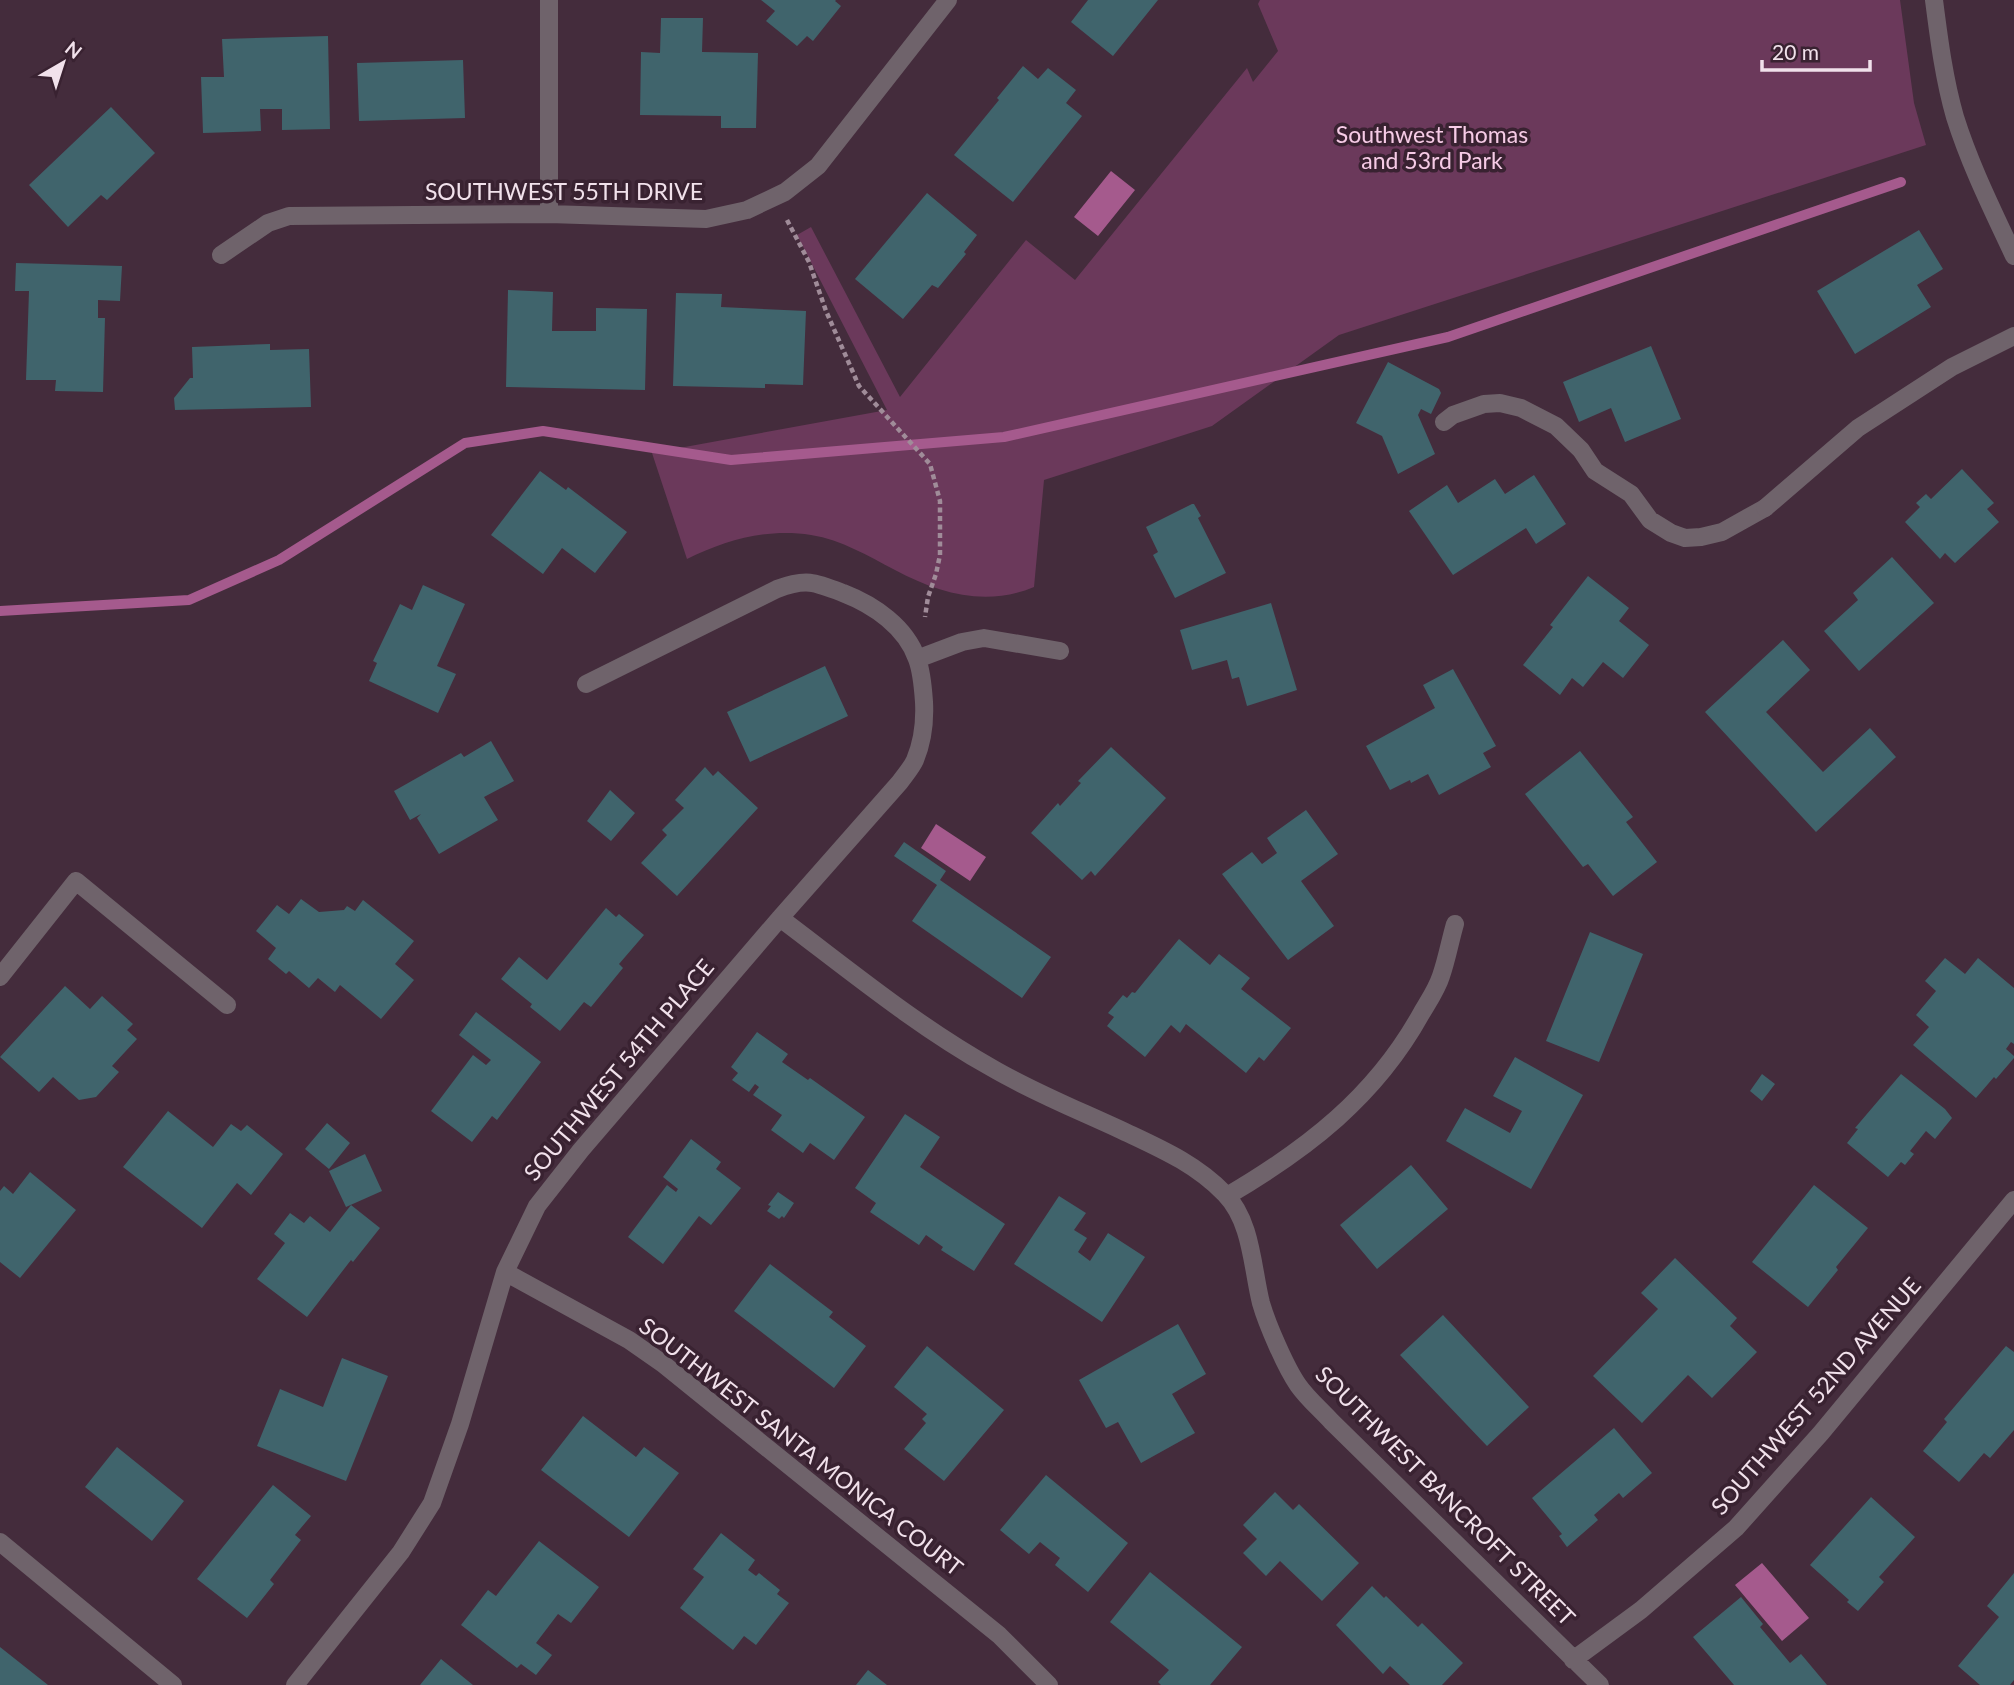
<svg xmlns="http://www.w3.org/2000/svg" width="2014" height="1685" viewBox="0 0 2014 1685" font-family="Lato,sans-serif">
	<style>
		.green { fill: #6b395b }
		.water { fill: #a55a8d }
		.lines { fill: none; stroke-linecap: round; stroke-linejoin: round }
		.stream { stroke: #a55a8d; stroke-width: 10 }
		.building { fill: #40646c }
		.path { stroke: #a08c99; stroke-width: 4.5; stroke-dasharray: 5 3.5; stroke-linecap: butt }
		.service { stroke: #6f636b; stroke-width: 18 }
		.minor { stroke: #6f636b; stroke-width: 18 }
		.tertiary { stroke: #6f636b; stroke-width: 18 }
		.labels { text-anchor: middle; stroke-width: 7; stroke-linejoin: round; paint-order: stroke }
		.park-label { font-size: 23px; fill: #f6cbe6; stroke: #392231 }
		.street-label { font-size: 23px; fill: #f1e1eb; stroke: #392231 }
	</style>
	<rect width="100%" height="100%" fill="#442c3c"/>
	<path class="green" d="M1260,0h640l14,103 12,42 -587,190 -127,91 -168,54 -10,107c-48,20 -94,7 -139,-17 -27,-14 -53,-30 -84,-35 -44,-7 -85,5 -124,24l-35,-106 235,-43 -90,-175 14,-8 89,170 126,-157 49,40 172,-212 6,14 25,-31 -20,-47z"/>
	<path class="water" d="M1111,171l24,19 -37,46 -24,-19z
		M936,824l50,33 -16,24 -49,-33z
		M1762,1563l47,55 -27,23 -47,-56z"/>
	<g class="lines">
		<path class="stream" d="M0,611l189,-11 90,-40 186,-117 78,-12 188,29 273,-23 444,-100 453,-155"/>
	</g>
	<path class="building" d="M761,0h75l-1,1 6,5 -28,35 -6,-5 -10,10 -31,-25 9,-10z
		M1088,0h70l-45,56 -42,-34z
		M661,18h42l-1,34 56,1 -2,75h-35v-12l-81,-1 1,-63 19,1z
		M328,36l2,93 -48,1v-21h-22l1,22 -58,2 -2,-56h23l-2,-38z
		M463,60l2,58 -106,3 -2,-58z
		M1023,66l15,13 10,-11 28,22 -10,13 16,13 -69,86 -59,-47 45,-55 -2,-2z
		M111,107l44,46 -48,47 -6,-5 -33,32 -39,-42z
		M927,193l50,42 -13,17 2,2 -28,34 -6,-3 -29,34 -48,-40z
		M1919,230l24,39 -26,16 14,22 -76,47 -38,-63z
		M16,263l106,3 -2,35 -22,-1v18h7l-2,74 -48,-1 1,-11h-30l3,-89h-14z
		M508,290l45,2 -1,39h44v-23l51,1 -2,81 -139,-3z
		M676,293l46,1 -1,13 85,4 -3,74 -38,-1v4l-92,-2z
		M270,344v6l39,-1 2,58 -136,3 -1,-12 16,-20h3l-1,-31z
		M1651,346l30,73 -56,23 -14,-34 -32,14 -16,-40z
		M1388,362l51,27 2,4 -10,21 -10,-5 -3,6 17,39 -37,20 -16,-38 -26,-13z
		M1962,469l32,34 -7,6 12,13 -44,41 -10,-10 -5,6 -35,-37 15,-15 -4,-4 10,-9 5,5z
		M540,471l26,19 2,-3 59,45 -32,41 -33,-25 -19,26 -52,-39z
		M1534,475l32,49 -30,20 -10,-16 -73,47 -44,-64 38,-26 11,18 37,-24 10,15z
		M1192,504h2l7,12 -3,2 28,55 -51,25 -22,-43 5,-3 -12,-25z
		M1892,557l42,46 -75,68 -35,-40 34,-31 -5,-7z
		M1588,576l41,32 -10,13 30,24 -26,33 -20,-16 -20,25 -11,-9 -12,17 -37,-30 30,-38 -3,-2z
		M423,585l42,19 -28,62 19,8 -18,39 -69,-32 8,-18 -4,-2 27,-57 12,6z
		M1271,603l26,87 -50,16 -8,-29 -7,2 -5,-19 -35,10 -12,-40z
		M1783,640l27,30 -44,42 57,60 47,-44 26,29 -80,75 -111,-120z
		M825,666l23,50 -98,46 -23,-50z
		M1453,669l43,77 -13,7 8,14 -52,28 -11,-21 -17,9 -1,-3 -20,10 -24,-44 69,-38 -12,-23z
		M491,741l23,40 -30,16 14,23 -59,34 -22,-36 4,-4 -11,6 -16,-29 67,-38 3,4z
		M1111,747l55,51 -71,78 -4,-5 -9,9 -51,-47 27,-30 2,3 21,-23 -3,-2z
		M1580,751l53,66 -7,5 31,40 -44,34 -25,-32 -5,3 -58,-73z
		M705,767l8,9 5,-5 40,37 -81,88 -36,-33 26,-28 -5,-5 22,-22 -9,-8z
		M610,790l25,23 -24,28 -24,-20z
		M1306,810l32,44 -37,27 33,45 -46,34 -66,-86 30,-22 10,12 15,-11 -10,-15z
		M904,842l42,29 -6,9 111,77 -29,41 -110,-77 25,-36 -43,-29z
		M301,899l18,13 25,-2 3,-4 8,5 8,-11 51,41 -19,23 19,16 -33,39 -41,-34 -5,7 -17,-14 -9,10 -20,-17 -3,3 -18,-15 8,-11 -20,-17 21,-26 12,9z
		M606,908l10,9 3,-3 25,21 -25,29 4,4 -32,39 -7,-5 -24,29 -30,-24 2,-3 -31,-25 18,-22 28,23z
		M1590,932l53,22 -44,108 -53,-21z
		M1179,939l31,26 9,-11 31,24 -9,11 50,39 -27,33 -5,-4 -13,16 -60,-49 -6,9 -9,-8 -26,32 -38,-31 7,-9 -6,-4 15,-18 4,3 5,-6 3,1z
		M1945,958l20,16 13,-16 36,30v56l-3,-2 -5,7 8,7v2l-18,21 -2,-2 -18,21 -63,-53 16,-18 -13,-12 20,-24 -11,-10z
		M65,986l25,23 12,-13 31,28 -6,6 10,9 -25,27 7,6 -23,25 -17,3 -26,-23 -14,15 -39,-35z
		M476,1012l65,50 -44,58 -5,-4 -20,26 -41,-31 42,-56 13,10 5,-5 -32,-25z
		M757,1032l31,22 -6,8 26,18 2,-2 55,39 -31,43 -24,-17 -7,10 -32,-23 11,-15 -29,-20 6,-8 -4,-3 -6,8 -17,-12 6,-7 -7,-6z
		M1515,1057l68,38 -52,94 -85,-48 19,-33 45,25 12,-22 -29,-15z
		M1762,1074l13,10 -13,17 -12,-10z
		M1901,1074l44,35 7,9 -17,21 -9,-8 -16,20 4,3 -9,11 -4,-3 -13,15 -41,-34 11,-14 -3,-1z
		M168,1111l45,36 18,-23 10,7 6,-6 36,29 -32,41 -14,-12 -35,45 -79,-61z
		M905,1114l35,23 -20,30 85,57 -31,47 -33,-21 2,-3 -17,-12 -7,10 -49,-33 6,-9 -21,-15z
		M327,1123l23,20 -21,26 -24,-20z
		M691,1139l30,23 -5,7 25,19 -30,37 -12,-9 -36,48 -35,-27 39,-52 9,7 2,-3 -15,-12z
		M365,1154l17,37 -36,16 -17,-36z
		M1411,1165l37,44 -71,60 -37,-44z
		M30,1172l46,38 -56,68 -20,-16v-71l4,-5 9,8z
		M1814,1185l54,43 -32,39 2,3 -30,37 -56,-45z
		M778,1192l16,11 -10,15 -2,-2 -3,3 -12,-8 4,-5 -3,-1z
		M1059,1196l27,17 -12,17 13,8 -9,14 12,9 18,-28 37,24 -43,65 -88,-58z
		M351,1205l29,23 -27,34 -2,-2 -44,57 -50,-38 28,-36 -11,-9 16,-21 14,10 6,-7 20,16z
		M1675,1258l62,60 -7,8 27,26 -45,46 -24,-23 -46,48 -49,-47 65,-67 -17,-16z
		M770,1264l63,48 -4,5 37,29 -32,42 -100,-77z
		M1443,1315l86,92 -42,39 -87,-91z
		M1178,1324l28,50 -34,20 23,39 -54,30 -23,-41 -12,6 -27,-48z
		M927,1346l77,64 -60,71 -40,-32 22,-26 -4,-4 5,-5 -33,-27z
		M2006,1346l8,6v78l-24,28 -6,-5 -25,29 -36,-31 24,-29 -3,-3z
		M342,1358l46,18 -42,105 -89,-35 23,-57 43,18z
		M583,1416l53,41 8,-10 35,26 -50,64 -88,-67z
		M1614,1428l38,45 -29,25 -4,-5 -25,22 4,5 -31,27 -8,-11 3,-2 -30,-36z
		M117,1447l67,54 -32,40 -67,-54z
		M1046,1475l82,68 -40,49 -33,-27 5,-7 -20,-16 -11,12 -29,-24z
		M273,1485l38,31 -16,19 6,5 -31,40 4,4 -27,34 -50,-39z
		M1275,1492l18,18 6,-6 60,59 -37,38 -42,-40 -14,15 -23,-23 14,-14 -14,-14z
		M1871,1497l44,40 -36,40 5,5 -26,29 -11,-9 2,-2 -39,-35z
		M721,1533l34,27 -7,10 8,6 3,-3 21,17 -3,4 12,9 -33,42 -12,-9 -11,14 -53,-42 24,-31 -11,-8z
		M539,1541l60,46 -28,36 -13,-9 -22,29 16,12 -16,20 -15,-11 -4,4 -56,-43 27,-35 8,6z
		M1150,1572l92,75 -32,38h-49l-3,-3 11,-12 -59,-48z
		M2014,1573v107l-4,5h-30l-22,-19 41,-49 -12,-11z
		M1372,1586l12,12 2,-2 32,31 4,-4 41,40 -21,22h-32l-20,-19 -7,8 -47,-49z
		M1741,1597l22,27 -3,3 30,36 11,-9 26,31h-93l-41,-48z
		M0,1647l48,38h-48z
		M441,1659l32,26h-53z
		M868,1670l19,15h-31z"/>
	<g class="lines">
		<path class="path" d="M787,220l22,42 17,49 33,75 71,78 10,37v54l-4,19 -8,23 -3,20"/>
		<path class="service" d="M1444,422l9,-7 31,-11 16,-1 21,5 35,18 25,24 14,21 36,23 19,26 21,13 14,5 16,-1 21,-5 43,-24"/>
		<path class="minor" d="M1934,0c5,39 10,79 21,117 15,48 38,94 59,139
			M549,214v-214
			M221,255l47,-32 21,-7 260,-2 157,5 41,-9 38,-18 33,-26 130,-166
			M1765,508l93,-80 94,-61 62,-31
			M917,659l45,-17 22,-4 76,13
			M780,918c69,52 137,108 212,150 41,24 86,42 129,62 38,18 74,33 104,64 27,28 27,73 36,109 6,21 25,65 37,82 9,13 22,24 33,36l269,264
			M0,977l76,-96 151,124
			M1227,1196c80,-47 148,-99 194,-182 7,-12 16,-25 20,-38 6,-17 9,-35 14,-52
			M505,1272l124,68 33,23 337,272 50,50
			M1573,1660l68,-50 95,-82 85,-95 193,-233
			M295,1685l106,-133 31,-49 28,-79 45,-152 32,-66 44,-56 199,-232 120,-136c5,-7 12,-15 15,-22 8,-19 10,-39 9,-58 -1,-14 -2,-30 -7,-43 -11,-32 -43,-54 -74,-66 -28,-11 -37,-15 -66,-4l-191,95"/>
		<path class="tertiary" d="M0,1542l173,143"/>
	</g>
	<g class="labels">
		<g class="park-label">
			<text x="1432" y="143">Southwest Thomas<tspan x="1432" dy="26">and 53rd Park</tspan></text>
		</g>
		<g class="street-label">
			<text x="564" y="200">SOUTHWEST 55TH DRIVE</text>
			<text transform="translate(619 1070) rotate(-50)" y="8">SOUTHWEST 54TH PLACE</text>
			<text transform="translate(1816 1396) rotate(-49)" y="8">SOUTHWEST 52ND AVENUE</text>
			<text transform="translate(801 1447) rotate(38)" y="8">SOUTHWEST SANTA MONICA COURT</text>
			<text transform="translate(1445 1496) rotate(45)" y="8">SOUTHWEST BANCROFT STREET</text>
		</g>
	</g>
	<g transform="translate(63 63) rotate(39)" stroke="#392231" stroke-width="5" paint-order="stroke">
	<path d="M0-5L12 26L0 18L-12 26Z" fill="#f1e1eb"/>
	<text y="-10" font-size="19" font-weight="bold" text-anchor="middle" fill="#f1e1eb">N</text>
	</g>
	<path d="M1762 60v10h108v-10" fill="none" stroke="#f1e1eb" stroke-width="3.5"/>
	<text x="1772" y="60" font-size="21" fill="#f1e1eb" stroke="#392231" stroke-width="5" paint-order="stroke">20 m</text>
</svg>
